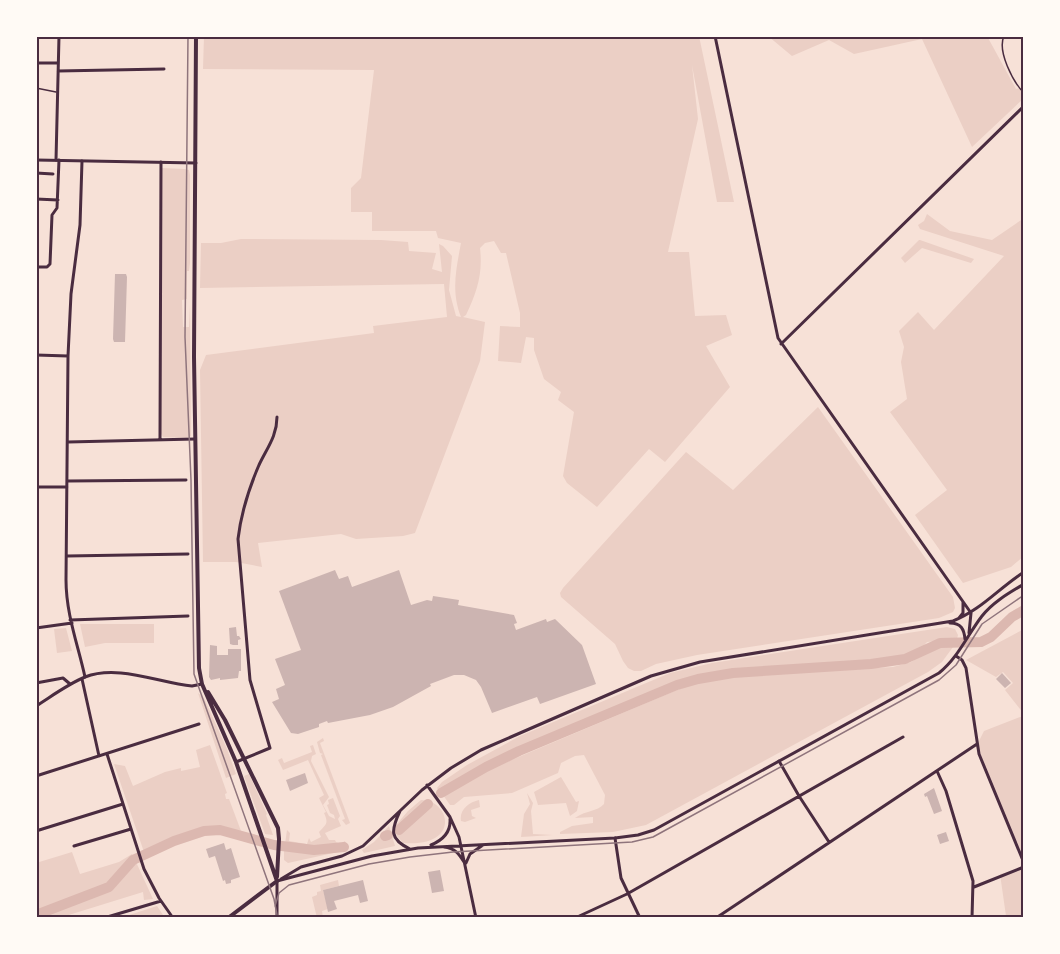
<svg xmlns="http://www.w3.org/2000/svg" width="1060" height="954" viewBox="0 0 1060 954" font-family="'Noto Sans',sans-serif">
	<style>
		.green { fill: #ebcfc5 }
		.lines { fill: none; stroke-linecap: round; stroke-linejoin: round }
		.river { stroke: #dcb8b0; stroke-width: 10 }
		.building { fill: #ccb4b1 }
		.service { stroke: #4a2c40; stroke-width: 1.5 }
		.minor { stroke: #4a2c40; stroke-width: 3 }
		.tertiary { stroke: #4a2c40; stroke-width: 3 }
		.secondary { stroke: #4a2c40; stroke-width: 4 }
		.tram { stroke: #8f747c; stroke-width: 1.5 }
		.neatline { fill: none; stroke: #4a2c40; stroke-width: 2 }
	</style>
	<rect width="100%" height="100%" fill="#f7e1d7"/>
	<path class="green" d="M204,36h495l35,166h-17l-25,-137 6,54 -30,133h21l6,64 31,-1 6,20 -26,11 24,41 -65,75 -16,-13 -52,58 -30,-24 -4,-7 11,-64 -16,-12 3,-8 -17,-13 -10,-29v-12l-8,-1 -5,26 -23,-2 2,-35 20,1v-14l-14,-60h-5l-7,-12 -9,2 -5,5c3,26 -3,44 -14,67l-3,2 22,5 -5,39 -65,172 -12,3 -47,3 -15,-5 -83,9 4,24 -26,-5h-33l-3,-192 6,-15 168,-22 -1,-7 74,-9 -3,-33 -244,4 1,-45h20l20,-4 140,1 27,2 1,9 27,2 -4,16 10,3 -3,-28 4,2 9,10 -3,34 7,26 5,1c-10,-26 -5,-47 0,-74l-23,-5 -2,-7h-64v-19h-21v-24l10,-10 13,-108 -171,-1z
		M768,36h219l29,53 8,-2v11l-52,49 -50,-108 -68,15 -25,-14 -37,16z
		M162,168l22,1 5,1 1,5v88l-1,8h-2v28l-5,1 1,27h6l1,-22 1,131 -4,2 -24,-1 -3,-5z
		M927,214l23,17 42,9 32,-22v338l-13,11 -48,16 -48,-68 32,-25 -57,-78 17,-13 -6,-37 3,-15 -5,-16 19,-19 16,18 70,-74 -84,-27 -2,-4 6,-4z
		M919,240h1l54,19 -3,4 -49,-15 -17,15 -4,-5z
		M818,407l135,190 2,11 -2,4 -14,6 -242,37 -41,9 -15,7h-7l-6,-3 -5,-7 -8,-17 -54,-47 -1,-4 3,-5 123,-136 47,38z
		M80,624h74v19h-49l-20,4z
		M947,627l8,2 3,6 -1,4 -30,3c-9,11 -20,14 -33,18l-144,8 -38,5 -37,11 -177,75 -59,32 -2,-3 5,-6 25,-17 53,-29 150,-63 42,-10z
		M66,628l6,23 -15,2 -3,-24z
		M1024,629v85l-19,-24 8,-7 -10,-11 -7,5 -30,-17z
		M934,647h19l-11,15 -14,10 -282,153 -33,7 -53,2v-2l12,-6 21,-3v-6l-18,1c11,-8 22,-6 29,-14l1,-9 -21,-40 -9,1 -14,7 -3,10 -46,20 -48,4 -10,8h-4l-7,-10 52,-28 201,-85 34,-6 163,-9 18,-5z
		M198,693l6,5 23,51 9,25 -10,4z
		M1020,717h4v143l-48,-113 8,-16z
		M323,738l1,3 -4,2 30,80 -4,2 -4,-5 3,-1 -24,-64 2,-1 -3,-1 -3,-11z
		M210,745l17,48 -2,1 1,5h3l12,32c-40,-7 -62,6 -97,21l-30,-88 11,2 8,20 32,-14 16,-4v3l19,-4 -4,-17z
		M313,745l3,9 -4,2 -1,5 18,36 -6,8 6,11 6,3 -1,-4 -4,-2 -3,-8 2,-1 -1,-4 5,-2 7,18 -2,3 3,7 -16,7 4,7h6l1,2 4,2 5,-3 2,9 -59,13 -4,-3v-9l30,1 30,-3 -1,-4 -36,2 -22,-3 2,-14 3,3 -1,8 18,3 2,-6 2,4 10,-5 -2,-5c7,-8 10,-8 5,-19l2,-1 -7,-14 5,-3 -16,-35 -25,10 -5,-10 4,-2 2,5 28,-11 -2,-6z
		M249,774l18,40 -1,1 7,20 -8,-1 -21,-58z
		M561,777l15,25 3,-1 -2,10 -7,5 -4,-13 -28,2 -4,-13z
		M527,793l6,10 -2,8 2,23 20,1 -32,2 3,-23 6,-10z
		M421,800c30,0 40,48 -18,43l-6,-7 -1,-11 12,-14z
		M479,800l1,7 -9,3 1,6 4,2 -11,4 -4,-1c-2,-11 8,-19 18,-21z
		M389,826l6,20 -31,7 -2,-3 12,-8z
		M72,852l8,22 39,-12 13,-8 1,2 -23,27 -74,28v-48z
		M136,862l17,37 -9,1 -1,-8 -84,26h-23l70,-26z
		M1024,865v53h-20l2,-2 -6,-42 10,-2z
		M338,880l1,6 -16,4 5,19 -6,2 1,7h-6l-5,-21 5,-2v-3l4,-1 -1,-6z
		M157,906l8,12h-45z"/>
	<g class="lines">
		<path class="river" d="M441,793l45,-26 33,-16 158,-66 21,-6 35,-6 138,-9 34,-5 35,-16 41,-1 10,-5 21,-20 12,-7
			M399,830l29,-26
			M385,836l3,-1
			M36,915l73,-28 24,-27 41,-19 30,-10 16,-1 54,15 40,5 30,-3"/>
	</g>
	<path class="building" d="M115,274h11l1,3 -2,65h-11l-1,-3z
		M335,570l4,9 9,-3 4,11 47,-17 12,35 16,-5 5,1 1,-5 26,4 -1,5 56,10 3,8 -3,1 2,6 30,-11 1,3 8,-3 27,26 14,39 -56,20 -3,-7 -45,16 -11,-26 -5,-7 -12,-5h-10l-24,9 1,2 -38,21 -23,8 -42,8 -1,-2 -8,3v3l-21,7 -7,-1 -19,-31 7,-3 -3,-10 9,-4 -10,-26 26,-9 -22,-59z
		M236,627l1,9h2l2,3 -3,1v5h-5l-3,-1 -1,-16z
		M210,645l7,1v9h11v-6h13v22h-2l-1,7 -18,2v-2l-9,2 -2,-3z
		M1002,673l9,10 -6,5 -9,-9z
		M305,773l3,10 -18,8 -4,-11z
		M934,788l8,23 -8,3 -7,-18 -2,1 -1,-3z
		M946,832l3,9 -9,3 -3,-9z
		M224,843l2,7 5,-2 9,29 -9,3v3l-5,1 -1,-4 -2,1 -8,-25 -6,2 -3,-9z
		M440,870l4,21 -12,2 -4,-21z
		M363,880l5,21 -8,2 -2,-8 -24,6 3,8 -9,3 -5,-22z"/>
	<g class="lines">
		<path class="service" d="M1004,36c-7,15 9,46 20,57
			M36,88l20,4"/>
		<path class="minor" d="M36,63h22
			M58,71l106,-2
			M56,160l3,-124
			M82,161l-2,64 -9,69 -3,62 -2,224c0,34 12,65 19,97
			M36,173l17,1
			M36,199l22,1
			M36,267h11l3,-3 2,-49 5,-7 2,-48
			M36,355l32,1
			M160,439l1,-277
			M68,442l127,-3
			M68,481l118,-1
			M36,487h31
			M67,556l121,-2
			M70,620l118,-4
			M36,628l36,-5
			M956,656l6,4 4,8 13,86 45,109
			M82,679l17,77
			M36,683l27,-5 7,6
			M107,754l37,115 15,29 14,20
			M779,761l20,35 30,46
			M236,762l34,-14 -20,-68 -12,-141c3,-25 11,-51 21,-74 8,-17 18,-29 18,-48
			M937,771l9,20 27,90 -1,37
			M36,776l163,-52
			M36,831l87,-27
			M615,838l6,40 19,40
			M74,846l57,-17
			M277,881v37
			M974,887l50,-20
			M104,918l57,-17
			M575,918l52,-24 276,-157
			M716,918l261,-174"/>
		<path class="tertiary" d="M715,36l63,302 193,275
			M36,160l160,3
			M781,344l243,-238
			M959,618l4,-5v-11
			M950,623c11,0 14,6 15,16
			M969,633l2,-20
			M36,706c16,-10 32,-22 49,-29 33,-13 74,6 107,9l10,-2
			M427,785l23,32 9,20 17,81
			M400,811c-9,19 -11,28 10,38
			M431,845c12,-5 20,-13 19,-26
			M444,847c11,1 15,7 20,15
			M466,863l4,-9 13,-9
			M281,879l20,-12 41,-11 21,-10 59,-56 29,-22 30,-18 170,-74 49,-14 253,-41c28,-11 46,-33 71,-49
			M277,881l95,-25 46,-8 197,-10 23,-3 16,-5 285,-157c19,-15 29,-39 43,-57 11,-14 27,-23 42,-32"/>
		<path class="secondary" d="M196,36l-2,321 5,311 3,16 34,78 41,119
			M208,692l17,28 53,108 1,11 -2,38
			M228,918l49,-37"/>
		<path class="tram" d="M188,36l-3,301 6,143 3,194 80,225 3,16
			M275,906l4,-13 10,-8 80,-21 41,-7 43,-5 179,-10 21,-5 286,-157 17,-15 26,-41 42,-29"/>
	</g>
	<rect width="1060" height="954" fill="none" stroke="#fffaf5" stroke-width="75"/>
	<rect x="38" y="38" width="984" height="878" class="neatline"/>
</svg>
